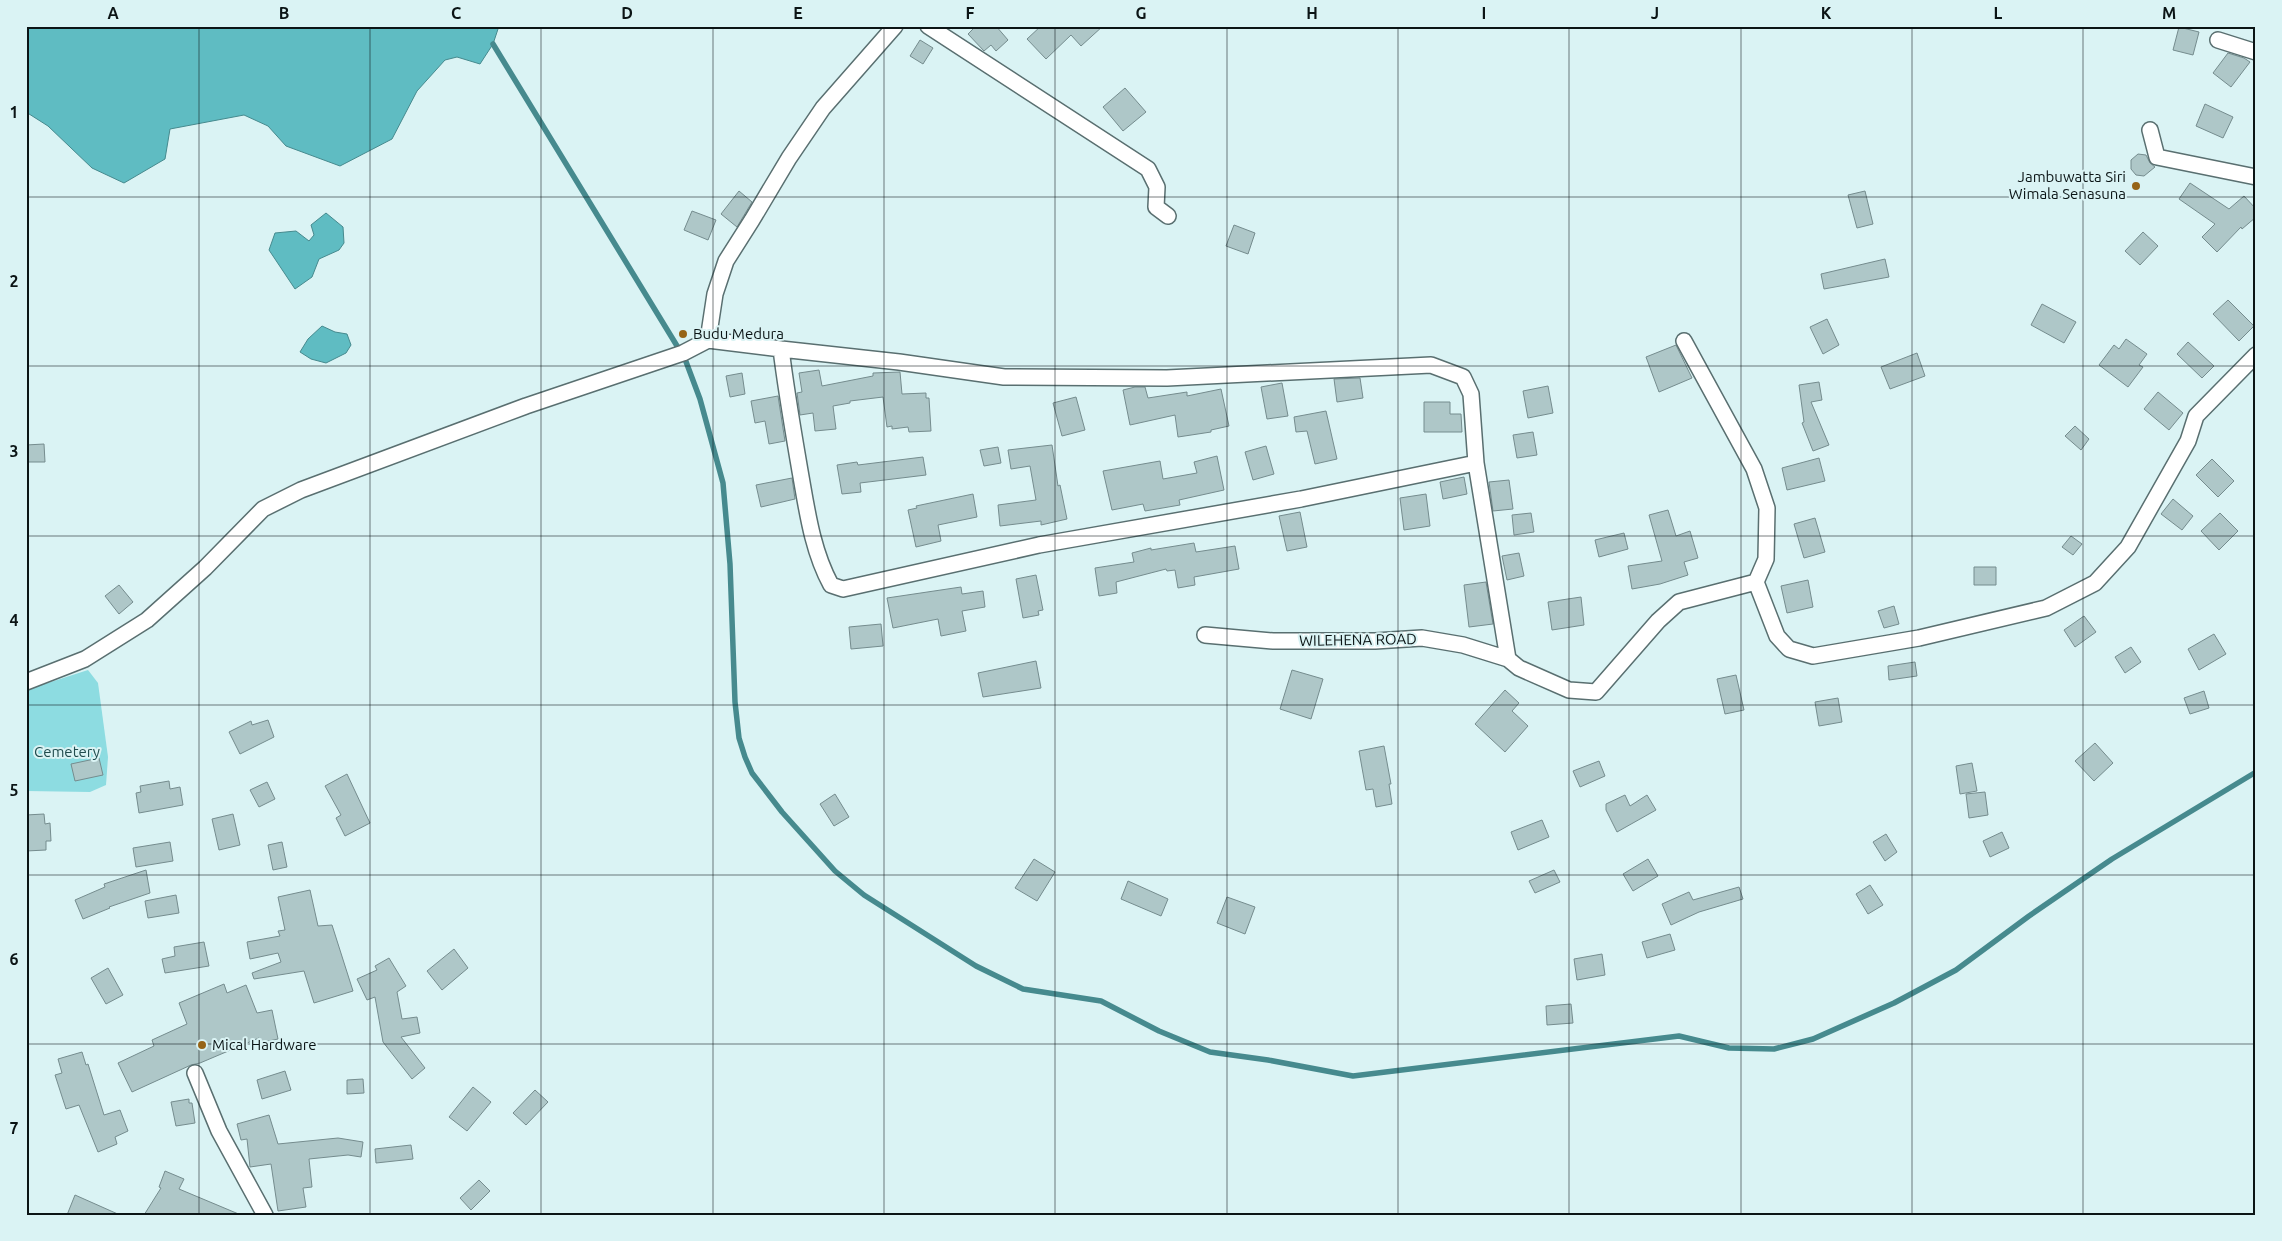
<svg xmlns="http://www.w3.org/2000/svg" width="2282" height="1241" viewBox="0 0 2282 1241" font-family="Ubuntu,sans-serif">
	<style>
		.green { fill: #8ddce1 }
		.water { fill: #5fbcc2; stroke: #468a8e }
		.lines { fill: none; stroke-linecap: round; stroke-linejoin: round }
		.stream { stroke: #468a8e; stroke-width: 5.5 }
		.building { fill: #aec7c8; stroke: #758c8e }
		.minor-casing { stroke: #596f70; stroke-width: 18 }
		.minor { stroke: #fff; stroke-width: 15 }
		.grid { fill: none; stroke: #0b1415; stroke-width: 1; stroke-opacity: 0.55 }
		.poi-dot { fill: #966417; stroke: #daf3f4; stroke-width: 2 }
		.labels { text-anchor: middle; stroke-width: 4; stroke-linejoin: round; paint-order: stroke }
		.poi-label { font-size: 15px; fill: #0b1415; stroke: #daf3f4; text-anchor: start }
		.street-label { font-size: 15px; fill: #0b1415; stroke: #daf3f4 }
		.park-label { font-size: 15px; fill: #214c4e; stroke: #daf3f4 }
		.neatline { fill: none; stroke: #0b1415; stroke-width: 2 }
		.grid-label { font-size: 16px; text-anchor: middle; font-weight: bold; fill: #0b1415 }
	</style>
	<rect width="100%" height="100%" fill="#daf3f4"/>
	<path class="green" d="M88,670l10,13 10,74 -2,28 -16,7 -64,-1v-101z"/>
	<path class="water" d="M26,26h473l-6,18 -13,20 -23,-7 -12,3 -28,31 -25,48 -52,27 -54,-20 -18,-20 -24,-11 -74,14 -5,30 -41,24 -32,-15 -44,-42 -22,-14z
		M326,213l17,14 1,16 -5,7 -20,9 -7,18 -17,12 -26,-39 6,-17 21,-2 13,10 5,-6 -3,-10z
		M322,326l13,6 12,2 4,11 -5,8 -20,10 -15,-4 -11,-7 8,-13z"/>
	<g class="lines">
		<path class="stream" d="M493,44l192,315 15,40 23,84 7,81 5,138 4,36 6,19 7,16 30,39 53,59 29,24 112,71 47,23 78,12 58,30 51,21 58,8 85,16 326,-40 50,12 45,1 39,-10 81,-36 62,-33 73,-54 83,-57 144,-87"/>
	</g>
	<path class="building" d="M976,26h20l12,14 -12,11 -5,-6 -7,6 -16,-17z
		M1041,26h62l-22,20 -10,-11 -25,24 -19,-20z
		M2179,27l20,5 -6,23 -20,-5z
		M920,40l13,8 -10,16 -13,-8z
		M2228,53l16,5 6,4 -19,25 -18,-14z
		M1125,88l21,24 -23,19 -20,-24z
		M2205,104l28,13 -10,21 -27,-12z
		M2138,154l8,1 4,8 5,4 -11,9 -8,-1 -5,-6v-9z
		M2190,183l39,26 15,-13 12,13v8l-14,12 -1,-2 -24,25 -15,-15 13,-13 -36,-25z
		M739,191l13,11 -15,25 -16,-13z
		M1865,191l8,33 -16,4 -9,-33z
		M692,211l24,9 -8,20 -24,-10z
		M1234,225l21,8 -7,21 -22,-8z
		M2143,232l15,14 -18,19 -15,-14z
		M1885,259l4,18 -65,12 -3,-15z
		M2228,300l26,26 -15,15 -26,-27z
		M2042,304l34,18 -12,21 -33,-18z
		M1827,319l12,26 -16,9 -13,-27z
		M2126,339l21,15 -8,11 4,2 -15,20 -29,-22 15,-20 5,4z
		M2188,342l26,24 -12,12 -25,-24z
		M1676,345l16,33 -33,14 -13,-35z
		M1917,353l8,23 -35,13 -9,-22z
		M819,370l3,16 51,-10v-3l27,-1 2,22 24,-1v5h3l2,33 -22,1 -1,-5 -16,2v-3l-5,1 -4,-30 -33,4v2l-17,3 3,23 -21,2 -2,-18 -13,2 -3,-22 5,-1 -3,-19z
		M742,373l3,21 -15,3 -4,-21z
		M1360,378l3,20 -26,4 -3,-23z
		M1819,382l3,18 -11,2 18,43 -16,6 -11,-28 2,-1 -5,-37z
		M1282,383l6,33 -21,3 -6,-32z
		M1548,386l5,27 -25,5 -5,-27z
		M1135,387h10l3,11 39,-6v4l34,-7 8,37 -18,4v2l-33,5 -3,-22 -45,10 -7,-35z
		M2158,392l25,21 -14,17 -25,-21z
		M778,396l7,45 -16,3 -4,-23 -10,2 -4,-22z
		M1076,397l9,33 -23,6 -9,-33z
		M1424,402h26v12h11l1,18h-38z
		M1326,411l11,48 -22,5 -8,-33 -11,1 -2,-15z
		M2075,426l14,13 -8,11 -16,-14z
		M1533,432l4,23 -20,3 -4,-23z
		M44,444l1,18h-19v-17z
		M1052,445l6,41 2,-1 7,34 -26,6v-4l-41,5 -2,-21 38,-5 -6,-34 -19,3 -3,-19z
		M1266,446l8,28 -21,6 -8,-28z
		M998,447l3,16 -17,3 -4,-16z
		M1217,456l7,34 -45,10 1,5 -35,6 -2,-7 -31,6 -9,-39 57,-10 3,18 34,-6 -3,-11z
		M923,457l3,18 -66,8 1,9 -19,2 -5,-29 20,-3 1,3z
		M1819,458l6,23 -38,9 -5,-22z
		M2212,459l22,22 -16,16 -22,-22z
		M1464,477l3,17 -24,5 -3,-17z
		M792,478l3,21 -34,8 -5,-22z
		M1509,480l4,29 -20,2 -4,-29z
		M973,494l4,23 -39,8 3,16 -25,6 -8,-37 9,-2 -1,-2z
		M1426,494l4,32 -26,4 -4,-32z
		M2173,499l20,17 -11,14 -21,-16z
		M1668,510l8,26 14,-5 8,27 -14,4 4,13 -28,9 -28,5 -4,-23 34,-5 -13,-46z
		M1300,512l7,35 -20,4 -8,-35z
		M1531,513l3,19 -20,3 -2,-20z
		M2220,513l18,18 -19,19 -18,-19z
		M1815,518l10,34 -21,6 -10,-34z
		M1624,533l4,16 -29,8 -4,-17z
		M2071,536l11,8 -9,11 -11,-8z
		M1194,543l2,9 39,-6 4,23 -45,8 1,8 -17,3 -3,-18 -8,1 -1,-2 -50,13 1,11 -18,3 -4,-28 39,-6 -2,-9 19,-5v2z
		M1519,553l5,23 -17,4 -5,-24z
		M1974,567h22v18h-22z
		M1036,575l7,35 -5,1 1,4 -16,3 -7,-39z
		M1808,580l5,27 -26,6 -6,-27z
		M1486,582l7,42 -24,3 -5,-42z
		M119,585l14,17 -14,12 -14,-18z
		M961,587l1,7 21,-3 2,16 -23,4 4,20 -25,5 -3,-17 -45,9 -6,-30z
		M1581,597l3,28 -32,5 -4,-28z
		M1894,606l5,18 -15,4 -6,-17z
		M2084,616l12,16 -21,15 -11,-17z
		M881,624l2,22 -32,3 -2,-22z
		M2214,634l12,20 -27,16 -11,-21z
		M2131,647l10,15 -16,11 -10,-16z
		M1036,661l5,27 -58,9 -5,-24z
		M1915,662l2,14 -28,4 -1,-14z
		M1292,670l31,9 -12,40 -31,-10z
		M1736,675l8,35 -19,4 -8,-35z
		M1505,690l14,13 -7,8 16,15 -23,26 -30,-28z
		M2204,691l5,17 -19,6 -6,-16z
		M1838,698l4,24 -23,4 -4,-24z
		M268,720l6,17 -34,17 -11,-22 22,-11 1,4z
		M2095,743l18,20 -19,18 -19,-20z
		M1384,746l7,38h-2l3,20 -16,3 -3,-18 -7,1 -7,-39z
		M99,758l4,17 -28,6 -4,-17z
		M1599,761l6,15 -25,11 -7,-16z
		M1972,763l5,28 -17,3 -4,-28z
		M347,774l23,49 -25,13 -9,-18 5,-3 -16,-29z
		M169,781l1,8 10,-2 3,18 -44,8 -3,-20 5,-1 -1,-6z
		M267,782l8,17 -16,8 -9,-17z
		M1985,792l3,23 -19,3 -3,-24z
		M835,794l14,23 -15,9 -14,-22z
		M1625,795l5,11 17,-11 9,15 -39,22 -11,-22v-6z
		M44,814l1,10 5,-1 1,18h-5v9l-20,1v-36z
		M233,814l7,31 -21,5 -7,-31z
		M1542,820l7,17 -31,13 -7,-18z
		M2002,832l7,16 -19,9 -7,-16z
		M1886,834l11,18 -12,9 -12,-19z
		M170,842l3,19 -37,6 -3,-19z
		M282,842l5,25 -14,3 -5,-25z
		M1034,859l21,13 -18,29 -22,-13z
		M1648,859l10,17 -25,15 -10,-17z
		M146,870l4,23 -41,14 1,1 -27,11 -8,-19 30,-13 -1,-3z
		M1554,870l6,12 -25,11 -6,-12z
		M1128,881l40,18 -7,17 -40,-17z
		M1870,885l13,20 -15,9 -12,-20z
		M1739,887l4,12 -44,13 -28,13 -9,-21 27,-12 4,8z
		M310,890l8,36 14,-1 21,66 -39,12 -10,-32 -50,8 -2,-6 29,-11 -3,-9 -28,6 -3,-17 33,-6 -2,-5 7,-1 -7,-33z
		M176,895l3,18 -31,5 -3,-17z
		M1227,897l28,10 -10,27 -28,-11z
		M1670,934l5,16 -28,8 -5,-16z
		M204,942l5,24 -44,7 -3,-14 13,-3 -1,-9z
		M454,949l14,19 -26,22 -15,-19z
		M1602,954l3,21 -28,5 -3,-21z
		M389,958l17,28 -9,6 5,27 15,-2 3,16 -19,4 24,31 -13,11 -29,-37 -8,-45 -8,3 -10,-21 20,-9 -2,-4z
		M108,968l15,27 -17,9 -15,-26z
		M224,984l3,9 19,-8 11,28 15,-3 6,29 -18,4 -1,-5 -59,25 -9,2 -59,27 -14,-29 36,-17 -2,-6 35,-16 -8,-21z
		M1571,1004l2,19 -26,2 -1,-19z
		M82,1052l4,13 2,-1 16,51 16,-5 8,21 -13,6 2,7 -19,8 -19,-47 -13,4 -11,-34 7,-2 -4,-14z
		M285,1071l6,19 -29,9 -5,-19z
		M363,1079l1,14 -17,1v-14z
		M473,1087l18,15 -24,29 -18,-14z
		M535,1090l13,12 -22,23 -13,-12z
		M189,1099v4h3l3,20 -19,3 -5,-24z
		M269,1115l9,29 60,-6 25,4 -2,15 -13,-2 -39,4 3,28 -9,1 3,19 -28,4 -7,-47 -21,3 -3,-28 -6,1 -4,-16z
		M411,1145l2,14 -37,4 -1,-14z
		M165,1171l19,8 -5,10 62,26h-97l17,-27 -2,-1z
		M479,1180l11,11 -19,19 -11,-12z
		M75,1195l45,20h-53z"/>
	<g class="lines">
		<defs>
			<path id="minor" d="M928,26l220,143 9,18 -1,20 12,9
				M2218,40l38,12
				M2150,130l7,27 99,20
				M708,340l7,-46 11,-33 26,-41 37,-62 34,-50 72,-82
				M1684,341l70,128 13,39 -1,51 -10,23 21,54 12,13 24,7 106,-18 127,-30 49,-25 33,-36 60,-106 8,-25 60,-61
				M781,349l118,13 105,15 163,1 264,-13 32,12 8,17 5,69 32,196 11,9 50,22 27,2 62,-71 21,-19 77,-20
				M1205,635l68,6h102l47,-3 41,7 45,14
				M26,682l59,-23 62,-39 58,-52 58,-59 38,-19 225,-84 157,-53 25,-13 73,9c5,41 12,81 19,122 7,39 12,79 31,114l12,4 196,-44 262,-46 175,-36
				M195,1073l24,58 46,84"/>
		</defs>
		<use href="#minor" class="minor-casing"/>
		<use href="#minor" class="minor"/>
	</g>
	<path class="grid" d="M199,26v1189M370,26v1189M541,26v1189M713,26v1189M884,26v1189M1055,26v1189M1227,26v1189M1398,26v1189M1569,26v1189M1741,26v1189M1912,26v1189M2083,26v1189M26,197h2230M26,366h2230M26,536h2230M26,705h2230M26,875h2230M26,1044h2230"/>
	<g class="poi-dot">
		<circle cx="2136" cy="186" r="5"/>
		<circle cx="683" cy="334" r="5"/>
		<circle cx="202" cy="1045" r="5"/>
	</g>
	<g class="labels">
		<g class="poi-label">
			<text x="2126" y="182" text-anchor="end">Jambuwatta Siri<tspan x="2126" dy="17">Wimala Senasuna</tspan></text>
			<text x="693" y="339">Budu Medura</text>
			<text x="212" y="1050">Mical Hardware</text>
		</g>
		<g class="street-label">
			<text transform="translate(1358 640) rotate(-1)" y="5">WILEHENA ROAD</text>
		</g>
		<g class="park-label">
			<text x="67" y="757">Cemetery</text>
		</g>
	</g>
	<rect width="2282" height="1241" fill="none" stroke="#daf3f4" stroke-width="55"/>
	<rect x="28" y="28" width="2226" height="1186" class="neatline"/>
	<g class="grid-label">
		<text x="113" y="19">A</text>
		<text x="284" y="19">B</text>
		<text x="456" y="19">C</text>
		<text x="627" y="19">D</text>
		<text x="798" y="19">E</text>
		<text x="970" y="19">F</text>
		<text x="1141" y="19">G</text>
		<text x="1312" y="19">H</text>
		<text x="1484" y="19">I</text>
		<text x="1655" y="19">J</text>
		<text x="1826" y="19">K</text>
		<text x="1998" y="19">L</text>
		<text x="2169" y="19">M</text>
		<text x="14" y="118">1</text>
		<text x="14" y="287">2</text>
		<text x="14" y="457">3</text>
		<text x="14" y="626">4</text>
		<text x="14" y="796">5</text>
		<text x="14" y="965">6</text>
		<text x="14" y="1134">7</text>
	</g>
</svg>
